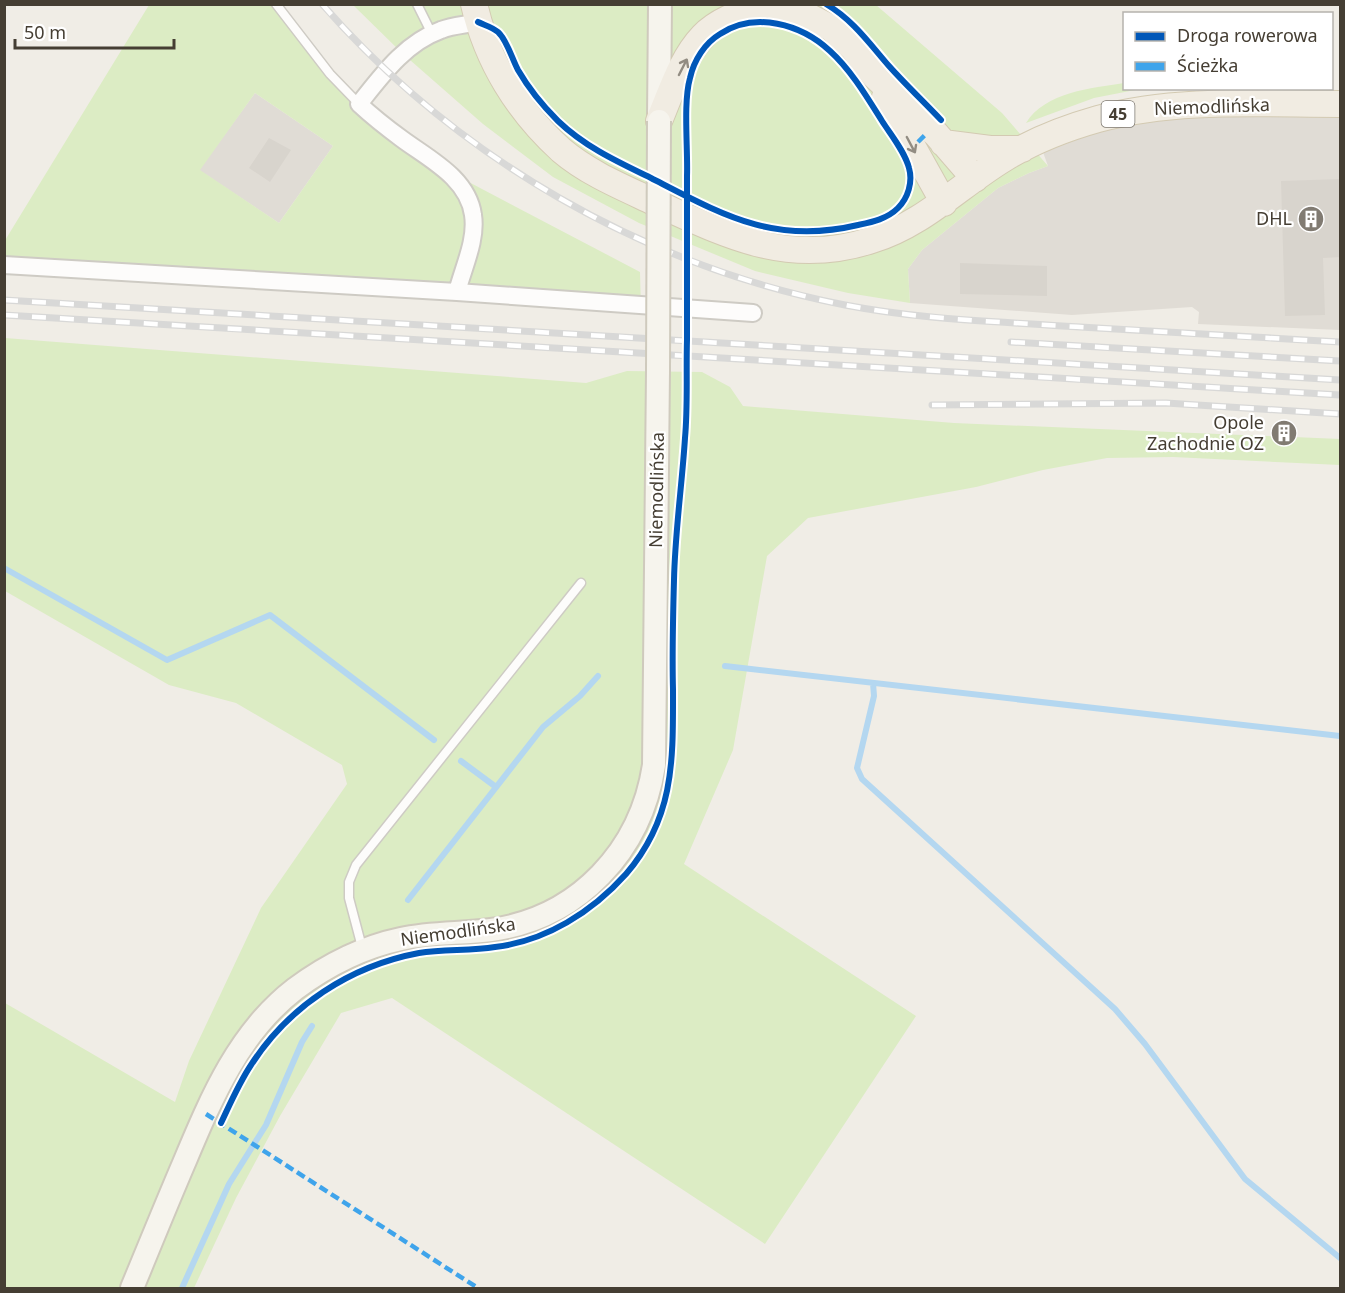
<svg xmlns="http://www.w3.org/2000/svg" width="1345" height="1293" viewBox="0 0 1345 1293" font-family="'Noto Sans',sans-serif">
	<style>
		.industrial { fill: #e0dcd5 }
		.green { fill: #dcecc4; fill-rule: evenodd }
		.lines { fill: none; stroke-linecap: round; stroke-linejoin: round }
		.stream { stroke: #b4d7f0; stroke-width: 6 }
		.building { fill: #d8d4cd }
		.lane-casing { stroke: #cecbc4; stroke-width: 11 }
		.street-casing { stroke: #cecbc4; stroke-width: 20 }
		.secondary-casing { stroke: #cfcabd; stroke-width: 26 }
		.primary-casing { stroke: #d3cab2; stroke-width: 28 }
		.lane { stroke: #fdfcfb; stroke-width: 8 }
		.street { stroke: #fdfcfb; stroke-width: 16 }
		.secondary { stroke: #f6f4ed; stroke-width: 22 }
		.primary { stroke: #f1ece2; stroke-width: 26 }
		.rail-casing { stroke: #d8d8d7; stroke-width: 7 }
		.rail { stroke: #fff; stroke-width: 4.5; stroke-dasharray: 14; stroke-linecap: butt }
		.secondary-bridge-casing { stroke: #cfcabd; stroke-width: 26; stroke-linecap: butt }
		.secondary-bridge { stroke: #f6f4ed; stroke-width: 22 }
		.quiet { stroke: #3fa4eb; stroke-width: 4.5; stroke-dasharray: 9 4.5; stroke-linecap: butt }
		.cycleway-casing { stroke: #fff; stroke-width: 10 }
		.cycleway { stroke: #0057b8; stroke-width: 6 }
		.oneway { stroke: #928c82 }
		.labels { text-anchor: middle; stroke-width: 4.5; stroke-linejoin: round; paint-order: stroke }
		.shield { fill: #fff; stroke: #7d7870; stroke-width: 1.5 }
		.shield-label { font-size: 16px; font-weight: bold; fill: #453e33 }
		.street-label { font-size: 18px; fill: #453e33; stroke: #fff }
		.poi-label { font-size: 18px; fill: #453e33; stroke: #fff; text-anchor: end }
	</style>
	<rect width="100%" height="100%" fill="#f0ede6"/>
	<path class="industrial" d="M255,93l78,53 -54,77 -80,-53z
		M1340,104v226l-142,-6 1,-12 -7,-5 -120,8 -162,-12 -2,-34 14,-19 76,-62 31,-15 19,-7 -9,-25 57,-21z"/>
	<path class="green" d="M149,5h127l54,69 114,95 196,103 1,39 -636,-46 -1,-23zM255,93l78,53 -54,77 -79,-53z
		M353,5h523l126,108 46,53 -19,7 -31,15 -76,62 -14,19 2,34 -62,-10 -93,-22 -116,-48 -86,-46 -70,-53 -81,-71z
		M1124,83v5l16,1 -46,9 -68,25c19,-31 66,-35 98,-40z
		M5,338l581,45 41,-12 75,1 28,15 13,19 211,17 386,16v26l-167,-8 -66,1 -64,12 -67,17 -168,31 -41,38 -34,194 -49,114 232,152 -151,228 -373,-246 -51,15 -61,103 -44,82 -42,90h-189v-285l170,99 14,-41 72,-153 86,-124 -5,-19 -106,-62 -67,-18 -164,-94z"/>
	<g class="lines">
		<path class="stream" d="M4,568l163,92 103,-45 164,125
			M725,666l615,70
			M873,683l1,13 -17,72 5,11 253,230 30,35 100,135 95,79
			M461,761l35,26
			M408,900l135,-173 37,-31 18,-20
			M182,1288l47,-104 37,-59 36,-83 10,-16"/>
	</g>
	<path class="building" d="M269,138l22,12 -21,32 -21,-14z
		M1341,179v78l-18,1 2,57 -40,1 -4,-135z
		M960,263l87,3v30l-87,-2z"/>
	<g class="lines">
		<defs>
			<path id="lane" d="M276,4l54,70 29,30
				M417,4l15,30
				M363,951l-14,-53v-16l7,-17 225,-282"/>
			<path id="street" d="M4,265l453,27c6,-24 20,-52 16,-77 -5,-37 -44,-56 -71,-76 -15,-11 -29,-22 -43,-35 23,-29 46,-61 82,-74 12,-5 25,-5 37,-8
				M457,292l296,21"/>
			<path id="secondary" d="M659,117l1,-113
				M132,1288c17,-41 34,-83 52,-125 27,-64 54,-130 111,-174 31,-23 68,-42 106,-50 30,-7 60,-5 90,-9 88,-12 150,-80 163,-165l4,-394"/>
			<path id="primary" d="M474,4c13,57 44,107 87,146 27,23 61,37 93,52 74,34 135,65 218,38 52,-16 88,-55 133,-82 28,-17 61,-30 93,-39 79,-21 162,-15 242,-15
				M767,4l33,8 31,16 22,20 21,27 62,59 39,45
				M885,97l59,106
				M659,121c12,-28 22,-62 44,-85 16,-17 41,-24 63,-32
				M943,143l47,6h32"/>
		</defs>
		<use href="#lane" class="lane-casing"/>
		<use href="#street" class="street-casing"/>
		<use href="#secondary" class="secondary-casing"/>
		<use href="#primary" class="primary-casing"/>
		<use href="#lane" class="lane"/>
		<use href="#street" class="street"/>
		<use href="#secondary" class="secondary"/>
		<use href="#primary" class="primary"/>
		<defs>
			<path id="rail" d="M322,4c135,154 322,262 523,301 72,14 145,16 217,21 93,5 186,11 278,16
				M4,300l1336,80
				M4,315l1336,80
				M1011,342l329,19
				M932,405l234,-2 174,11"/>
		</defs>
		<use href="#rail" class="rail-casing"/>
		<use href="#rail" class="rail"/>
		<defs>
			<path id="secondary-bridge" d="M658,371l1,-250"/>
		</defs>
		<use href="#secondary-bridge" class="secondary-bridge-casing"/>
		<use href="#secondary-bridge" class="secondary-bridge"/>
		<path class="quiet" d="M918,142l8,-8
			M206,1114l272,174"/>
		<defs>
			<path id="cycleway" d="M826,4c27,16 43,39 63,62 17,19 35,36 52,54
				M221,1123c9,-19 18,-40 30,-58 38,-59 99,-99 168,-112 25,-4 51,-2 76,-6 51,-6 97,-35 131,-73 49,-57 47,-115 47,-185 -1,-36 0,-73 1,-109 1,-48 8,-95 11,-142 3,-33 1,-66 2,-98 0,-55 0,-110 0,-164 1,-28 -4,-73 3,-98 4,-18 15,-35 30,-44 35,-23 81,-10 110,17 21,19 37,46 52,70 9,14 23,31 27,47 4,14 -1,30 -11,40 -11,11 -26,14 -40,17 -84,20 -135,-10 -207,-47 -33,-16 -66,-31 -93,-57 -15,-15 -29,-32 -40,-51 -6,-11 -11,-30 -20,-38 -6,-5 -14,-7 -20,-10"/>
		</defs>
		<use href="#cycleway" class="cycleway-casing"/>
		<use href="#cycleway" class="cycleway"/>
	</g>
	<defs><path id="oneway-shaft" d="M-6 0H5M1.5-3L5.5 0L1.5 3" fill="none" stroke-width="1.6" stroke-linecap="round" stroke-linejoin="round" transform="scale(1.5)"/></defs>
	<g class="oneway">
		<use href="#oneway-shaft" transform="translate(683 67) rotate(-63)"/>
		<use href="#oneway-shaft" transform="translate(911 145) rotate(62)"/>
	</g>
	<defs>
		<symbol id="building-disc" viewBox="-11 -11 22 22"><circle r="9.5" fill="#817b72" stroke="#fff"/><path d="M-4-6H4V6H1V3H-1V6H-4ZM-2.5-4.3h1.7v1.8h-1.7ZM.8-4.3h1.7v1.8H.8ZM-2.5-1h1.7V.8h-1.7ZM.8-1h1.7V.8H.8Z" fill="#fff"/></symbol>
	</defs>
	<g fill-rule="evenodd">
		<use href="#building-disc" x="1296" y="204" width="30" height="30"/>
		<use href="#building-disc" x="1269" y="418" width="30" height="30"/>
	</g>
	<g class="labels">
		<rect class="shield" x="1101.5" y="101" width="33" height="26" rx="4.5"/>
		<g class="shield-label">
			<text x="1118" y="120">45</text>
		</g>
		<g class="street-label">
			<text transform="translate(1212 107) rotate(-2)" y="6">Niemodlińska</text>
			<text transform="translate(657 490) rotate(-89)" y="6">Niemodlińska</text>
			<text transform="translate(458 932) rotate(-8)" y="6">Niemodlińska</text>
		</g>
		<g class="poi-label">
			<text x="1292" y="225">DHL</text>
			<text x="1264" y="429">Opole<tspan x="1264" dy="21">Zachodnie OZ</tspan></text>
		</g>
	</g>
	<rect width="1345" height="1293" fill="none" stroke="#453e33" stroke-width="12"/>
	<rect x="1123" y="12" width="210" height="78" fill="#ffffff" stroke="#b5b2ad" stroke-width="1.5"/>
	<rect x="1135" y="32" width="30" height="9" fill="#0057b8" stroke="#b5b2ad" stroke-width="1.5"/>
	<text x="1177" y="42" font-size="18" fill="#453e33">Droga rowerowa</text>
	<rect x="1135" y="62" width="30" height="9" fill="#3fa4eb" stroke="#b5b2ad" stroke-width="1.5"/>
	<text x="1177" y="72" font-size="18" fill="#453e33">Ścieżka</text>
	<path d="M15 39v9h159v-9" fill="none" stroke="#453e33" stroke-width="3"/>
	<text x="24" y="39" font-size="18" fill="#453e33" stroke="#ffffff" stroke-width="4.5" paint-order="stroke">50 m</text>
</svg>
